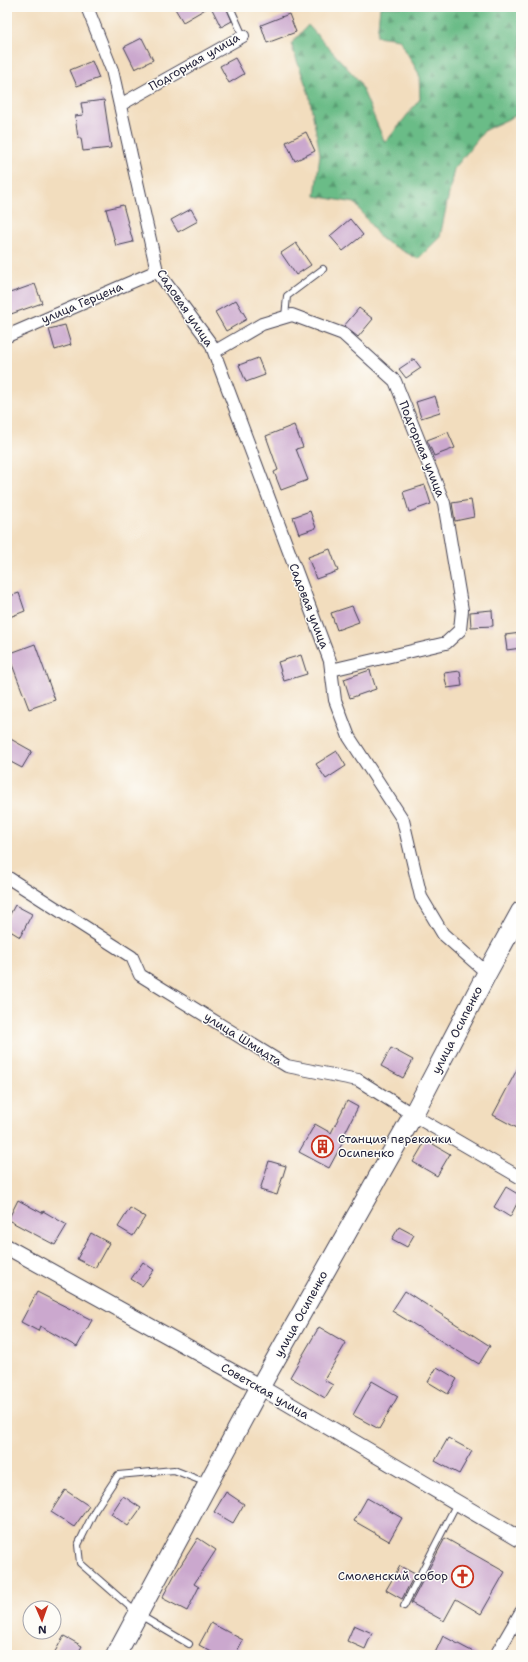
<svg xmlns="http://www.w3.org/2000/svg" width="528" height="1662" viewBox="0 0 528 1662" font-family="'Shantell Sans',sans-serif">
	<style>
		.forest { fill: url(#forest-firs); stroke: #466f61 }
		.garden { fill: url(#garden-furrows); stroke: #527f6e }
		.building { fill: #cba8ce }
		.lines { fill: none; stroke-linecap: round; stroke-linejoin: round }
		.service-casing { stroke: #413e4f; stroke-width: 8 }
		.minor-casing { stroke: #413e4f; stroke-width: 14 }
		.tertiary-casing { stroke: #413e4f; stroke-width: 17 }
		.primary-casing { stroke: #413e4f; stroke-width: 21 }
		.service { stroke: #fff; stroke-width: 6 }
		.minor { stroke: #fff; stroke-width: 12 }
		.tertiary { stroke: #fff; stroke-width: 15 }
		.primary { stroke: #fff; stroke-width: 19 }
		.labels { text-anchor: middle; stroke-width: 3; stroke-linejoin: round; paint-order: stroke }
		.street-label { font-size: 12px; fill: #22223b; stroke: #fdfcf7 }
		.poi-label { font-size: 12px; fill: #22223b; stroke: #fdfcf7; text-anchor: start }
	</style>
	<defs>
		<pattern id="forest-firs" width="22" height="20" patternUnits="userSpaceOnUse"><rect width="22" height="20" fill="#6abc87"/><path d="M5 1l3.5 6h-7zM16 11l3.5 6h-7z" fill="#579870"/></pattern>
		<pattern id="garden-furrows" width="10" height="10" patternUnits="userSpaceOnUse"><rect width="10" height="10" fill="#83dca1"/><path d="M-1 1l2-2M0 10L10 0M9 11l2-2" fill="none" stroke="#71bc8c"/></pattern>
	</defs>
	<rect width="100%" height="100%" fill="#fdfcf7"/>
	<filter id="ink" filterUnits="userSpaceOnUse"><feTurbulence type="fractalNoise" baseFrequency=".025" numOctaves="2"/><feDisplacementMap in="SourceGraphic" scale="8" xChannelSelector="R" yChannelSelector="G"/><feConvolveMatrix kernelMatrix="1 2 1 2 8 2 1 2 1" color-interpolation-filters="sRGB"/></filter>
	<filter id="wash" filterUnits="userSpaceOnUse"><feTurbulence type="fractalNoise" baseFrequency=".012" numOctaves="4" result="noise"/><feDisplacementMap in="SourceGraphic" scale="16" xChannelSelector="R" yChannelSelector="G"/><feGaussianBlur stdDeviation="0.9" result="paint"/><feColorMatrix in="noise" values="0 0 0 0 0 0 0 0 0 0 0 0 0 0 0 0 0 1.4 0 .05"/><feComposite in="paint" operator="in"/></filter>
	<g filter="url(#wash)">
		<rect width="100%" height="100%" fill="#f2ddbe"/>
		<path class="forest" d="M380,7h141v106l-36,17 -31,39 -14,68 -22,22 -37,-20 -26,-36 -40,-7 5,-42 -11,-60 -18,-50 17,-19 51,56 26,62 35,-44 -1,-25 -20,-35 -22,-3z"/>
		<path class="garden" d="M521,118v70l-3,-67z"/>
		<g id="blocks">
			<path class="building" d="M174,7h35l-26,15z
				M211,7h15l6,14 -11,6z
				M289,14l7,18 -29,11 -6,-18z
				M142,38l11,22 -18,9 -11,-22z
				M235,58l9,16 -15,9 -9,-17z
				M92,61l7,17 -22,8 -7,-16z
				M104,100l7,48 -28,3 -2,-13h-3l-3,-22 8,-1 -2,-12z
				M306,132l9,19 -20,10 -9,-19z
				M123,205l10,37 -17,4 -10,-37z
				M191,209l7,12 -20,11 -7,-12z
				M350,219l13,16 -20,16 -13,-15z
				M296,243l15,22 -15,10 -15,-22z
				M35,284l7,19 -31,11 -4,-13v-7z
				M236,300l11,19 -21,12 -11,-19z
				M359,308l14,11 -15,18 -14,-11z
				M65,325l6,20 -16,5 -6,-21z
				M258,358l7,17 -19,7 -7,-17z
				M414,359l7,9 -15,10 -7,-9z
				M435,396l5,16 -19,6 -5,-16z
				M294,425l9,22 -7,2 12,31 -27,10 -7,-18 4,-2 -12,-34z
				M448,432l7,16 -21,8 -7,-16z
				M425,485l6,19 -22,8 -6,-20z
				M471,500l3,17 -19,4 -3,-18z
				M310,511l6,17 -17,6 -6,-17z
				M330,549l8,22 -22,8 -8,-22z
				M19,593l6,18 -18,7v-21z
				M352,606l7,16 -22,8 -6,-17z
				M492,610l1,16 -22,1 -1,-15z
				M521,633v15l-14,2 -2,-15z
				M35,644l20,56 -26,9 -21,-55z
				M301,655l6,19 -23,7 -6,-19z
				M370,670l6,19 -26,9 -6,-19z
				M460,671l2,15 -15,2 -3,-15z
				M7,737l25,14 -10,17 -15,-8z
				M337,751l9,15 -20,13 -10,-15z
				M15,905l17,9 -12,23 -13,-8v-9z
				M391,1048l22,12 -10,18 -22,-12z
				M521,1062v59l-4,7 -24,-13z
				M347,1101l11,6 -16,32 2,1 -15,28 -30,-16 16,-28 16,9z
				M426,1140l24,14 -13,22 -24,-14z
				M269,1161l17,5 -9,29 -17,-5z
				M506,1187l15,9 -11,21 -16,-10z
				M18,1200l24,13 1,-2 24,14 -12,20 -47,-25z
				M130,1208l15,9 -12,19 -15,-9z
				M399,1227l15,8 -7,12 -15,-8z
				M91,1233l18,10 -14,25 -18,-9z
				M143,1262l11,8 -12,16 -11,-7z
				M405,1291l85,55 -11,18 -87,-53z
				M37,1292l55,28 -15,27 -37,-21 -2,5 -17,-9z
				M319,1327l27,16 -22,37 9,5 -8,13 -35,-21z
				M437,1367l20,12 -9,15 -20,-12z
				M372,1381l26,15 -19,33 -26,-14z
				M448,1438l24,13 -13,23 -24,-13z
				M65,1490l24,16 -15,21 -23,-15z
				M226,1492l18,12 -11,19 -19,-11z
				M123,1496l18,12 -13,18 -17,-12z
				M367,1498l35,20 -13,23 -35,-20z
				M198,1538l18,12 -22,34 5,3 -12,24 -25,-13 13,-24z
				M445,1538l60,34 -24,42 -25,-15 -12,22 -33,-18z
				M400,1566l15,8 -13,25 -16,-9z
				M211,1623l32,17 -8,15h-18l-18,-10z
				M354,1625l18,8 -7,16 -18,-8z
				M64,1636l18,10 -5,9h-24z
				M443,1636l36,19h-45z"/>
		</g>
	</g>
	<g filter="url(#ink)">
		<use href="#blocks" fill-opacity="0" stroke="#413e4f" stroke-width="1"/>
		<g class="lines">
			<defs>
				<path id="service" d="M230,7l13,29
					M285,317l2,-21 36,-27
					M404,1606l53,-103
					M189,1644l-51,-30 -58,-51 -2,-18 17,-35 23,-35 56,-5 33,13"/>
				<path id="minor" d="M87,7l25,63 45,201 54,73 119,317 5,39 14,37 54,83 18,77 22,37 44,39
					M120,105l123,-69
					M7,336l150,-65
					M214,352l48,-28 30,-9 51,19 52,47 49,122 18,107 -2,20 -14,13 -115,27
					M7,877l125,80 8,18 147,91 71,14 65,41 98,57
					M496,1655l25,-43"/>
				<path id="tertiary" d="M7,1247l253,140 261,153"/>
				<path id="primary" d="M116,1655l144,-268 153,-272 74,-142 34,-62"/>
			</defs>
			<use href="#service" class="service-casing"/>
			<use href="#minor" class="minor-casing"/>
			<use href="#tertiary" class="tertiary-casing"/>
			<use href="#primary" class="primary-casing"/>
			<use href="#service" class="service"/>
			<use href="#minor" class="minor"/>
			<use href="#tertiary" class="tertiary"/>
			<use href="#primary" class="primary"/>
		</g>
	</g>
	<defs>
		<symbol id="building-ring" viewBox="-11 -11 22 22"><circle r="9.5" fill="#fdfcf7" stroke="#c8321e" stroke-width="1.5"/><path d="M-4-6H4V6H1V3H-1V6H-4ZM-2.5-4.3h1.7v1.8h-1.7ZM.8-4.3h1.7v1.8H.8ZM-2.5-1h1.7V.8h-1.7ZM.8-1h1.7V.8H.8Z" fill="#c8321e"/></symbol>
		<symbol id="church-ring" viewBox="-11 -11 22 22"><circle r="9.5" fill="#fdfcf7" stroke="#c8321e" stroke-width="1.5"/><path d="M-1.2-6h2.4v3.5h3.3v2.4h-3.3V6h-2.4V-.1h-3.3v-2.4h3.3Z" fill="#c8321e"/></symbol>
	</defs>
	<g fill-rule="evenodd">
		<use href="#building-ring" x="310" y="1134" width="25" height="25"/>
		<use href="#church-ring" x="450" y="1564" width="25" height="25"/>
	</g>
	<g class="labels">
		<g class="street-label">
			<text transform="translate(194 62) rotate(-30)" y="4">Подгорная улица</text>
			<text transform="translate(82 303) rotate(-23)" y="4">улица Герцена</text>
			<text transform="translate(185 308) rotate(56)" y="4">Садовая улица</text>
			<text transform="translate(422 449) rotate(68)" y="4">Подгорная улица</text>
			<text transform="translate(309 606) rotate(69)" y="4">Садовая улица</text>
			<text transform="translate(457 1030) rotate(-63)" y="4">улица Осипенко</text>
			<text transform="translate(243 1039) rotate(32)" y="4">улица Шмидта</text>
			<text transform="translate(301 1314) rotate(-61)" y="4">улица Осипенко</text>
			<text transform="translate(265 1391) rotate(30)" y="4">Советская улица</text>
		</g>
		<g class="poi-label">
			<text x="338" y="1143">Станция перекачки<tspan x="338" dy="14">Осипенко</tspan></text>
			<text x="448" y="1580" text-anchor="end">Смоленский собор</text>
		</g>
	</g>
	<rect width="528" height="1662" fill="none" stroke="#fdfcf7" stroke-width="24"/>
	<g transform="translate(42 1620) rotate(178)"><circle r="19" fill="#fdfcf7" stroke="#a5a5ac"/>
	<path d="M0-3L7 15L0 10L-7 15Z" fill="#c8321e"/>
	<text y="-6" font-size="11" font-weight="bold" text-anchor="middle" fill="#22223b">N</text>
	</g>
</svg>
